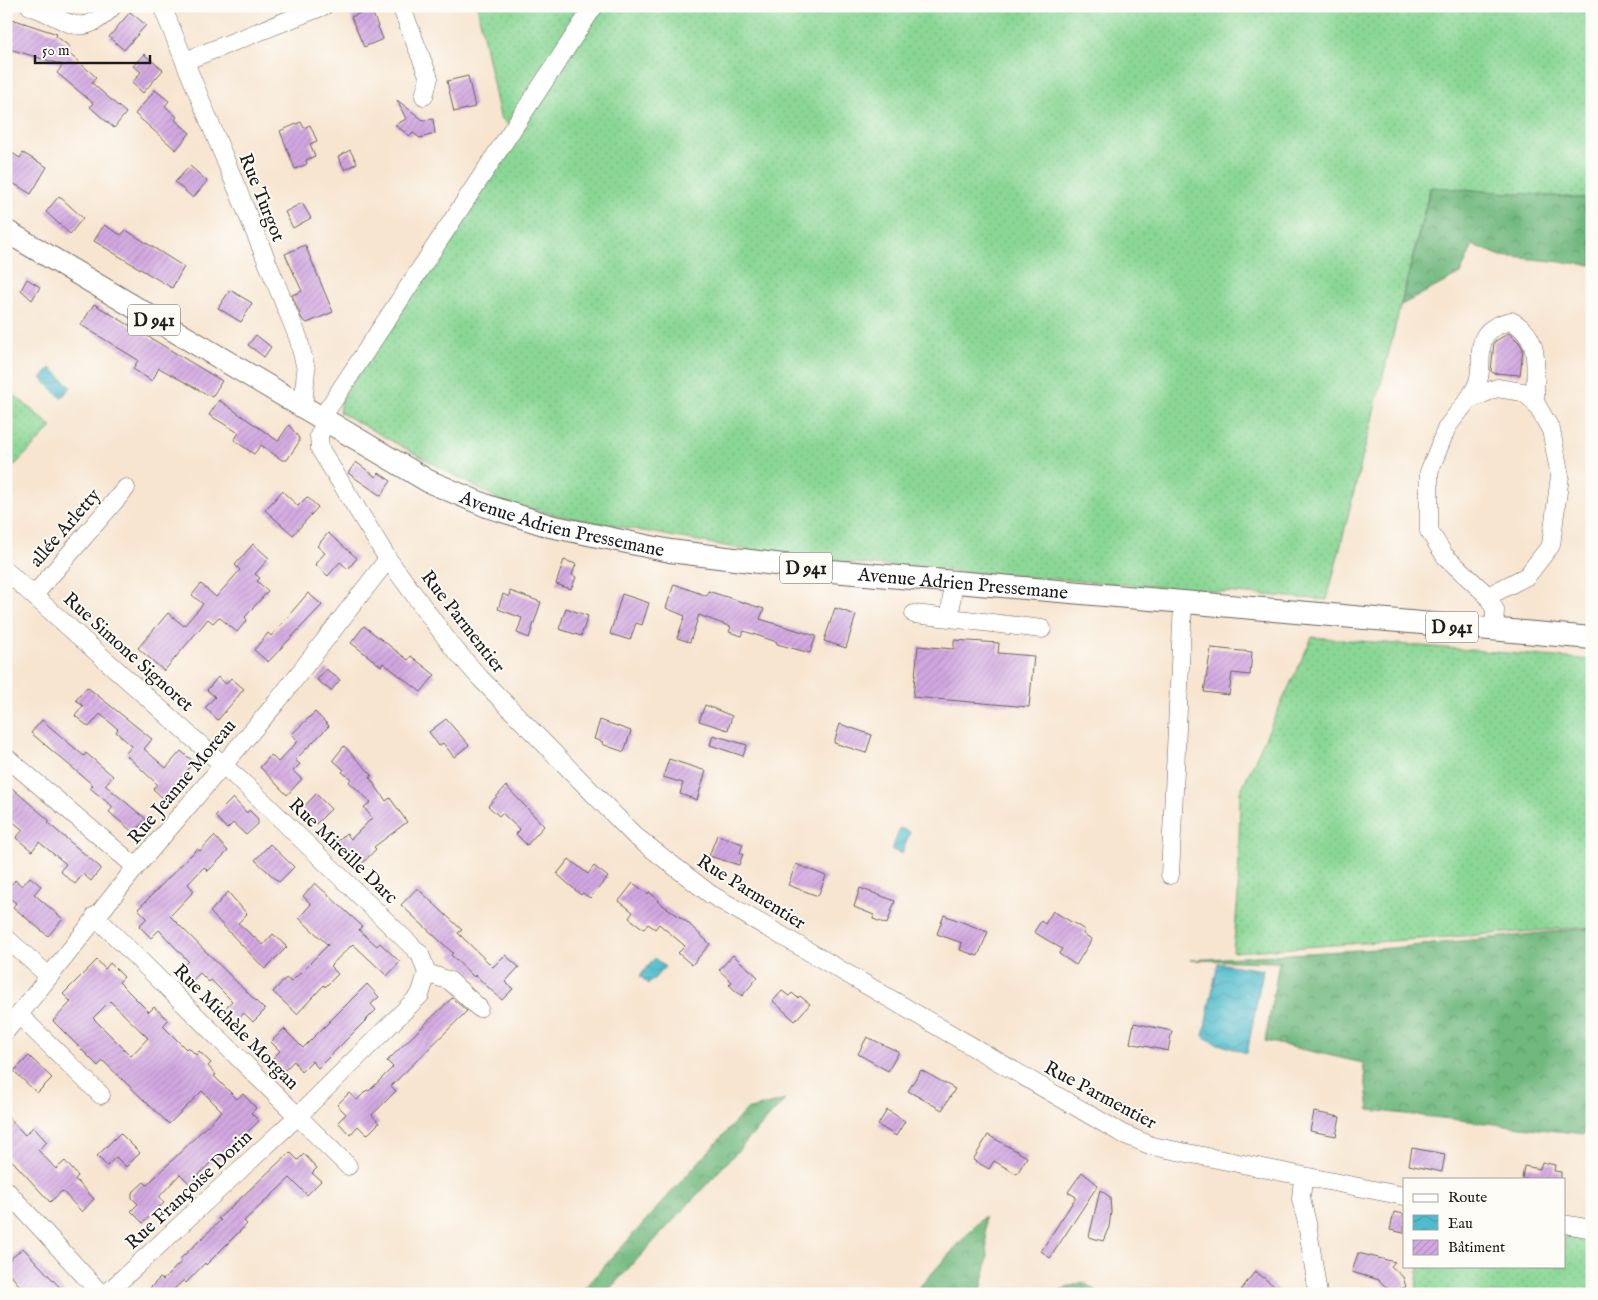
<svg xmlns="http://www.w3.org/2000/svg" width="1598" height="1300" viewBox="0 0 1598 1300" font-family="'IM FELL English',serif">
	<style>
		.grass { fill: url(#grass-dots); stroke: #537a58 }
		.forest { fill: url(#forest-crowns); stroke: #466a4d }
		.water { fill: url(#water-waves); stroke: #366c74 }
		.building { fill: url(#building-hatch); fill-rule: evenodd }
		.lines { fill: none; stroke-linecap: round; stroke-linejoin: round }
		.minor-casing { stroke: #69625b; stroke-width: 19 }
		.major-casing { stroke: #69625b; stroke-width: 24 }
		.minor { stroke: #fff; stroke-width: 18 }
		.major { stroke: #fff; stroke-width: 22 }
		.labels { text-anchor: middle; stroke-width: 4; stroke-linejoin: round; paint-order: stroke }
		.shield { fill: #fdfcf7; stroke: #605f5e; stroke-width: 1 }
		.shield-label { font-size: 18px; font-weight: bold; fill: #1c1c1c }
		.street-label { font-size: 19px; fill: #1c1c1c; stroke: #fdfcf7 }
	</style>
	<defs>
		<pattern id="grass-dots" width="8" height="8" patternUnits="userSpaceOnUse" patternTransform="scale(1.25)"><rect width="8" height="8" fill="#8ad795"/><path d="M2 2h.1M6 6h.1" fill="none" stroke="#76b880" stroke-width="1.8" stroke-linecap="round"/></pattern>
		<pattern id="forest-crowns" width="20" height="18" patternUnits="userSpaceOnUse" patternTransform="scale(1.25)"><rect width="20" height="18" fill="#6fb87e"/><path d="M2 6a3 3 0 1 1 6 0M12 15a3 3 0 1 1 6 0" fill="none" stroke="#5a9566"/></pattern>
		<pattern id="water-waves" width="16" height="10" patternUnits="userSpaceOnUse" patternTransform="scale(1.25)"><rect width="16" height="10" fill="#50bbcc"/><path d="M0 5q4-4 8 0t8 0" fill="none" stroke="#45a0af"/></pattern>
		<pattern id="building-hatch" width="6" height="6" patternUnits="userSpaceOnUse" patternTransform="scale(1.25)"><rect width="6" height="6" fill="#d2a7e1"/><path d="M-1 1l2-2M0 6l6-6M5 7l2-2" fill="none" stroke="#b48fc0"/></pattern>
	</defs>
	<rect width="100%" height="100%" fill="#fdfcf7"/>
	<filter id="ink" filterUnits="userSpaceOnUse"><feTurbulence type="fractalNoise" baseFrequency=".02" numOctaves="2"/><feDisplacementMap in="SourceGraphic" scale="10" xChannelSelector="R" yChannelSelector="G"/><feConvolveMatrix kernelMatrix="1 2 1 2 8 2 1 2 1" color-interpolation-filters="sRGB"/></filter>
	<filter id="wash" filterUnits="userSpaceOnUse"><feTurbulence type="fractalNoise" baseFrequency=".0096" numOctaves="4" result="noise"/><feDisplacementMap in="SourceGraphic" scale="20" xChannelSelector="R" yChannelSelector="G"/><feGaussianBlur stdDeviation="1.12" result="paint"/><feColorMatrix in="noise" values="0 0 0 0 0 0 0 0 0 0 0 0 0 0 0 0 0 1.4 0 .05"/><feComposite in="paint" operator="in"/></filter>
	<g filter="url(#wash)">
		<rect width="100%" height="100%" fill="#f7e5d0"/>
		<path class="grass" d="M477,6h110l-79,119 -8,-8z
			M600,6h992v193l-162,-12 -103,413 -531,-41 -240,-44 -53,-13 -164,-90 2,-12z
			M6,388l46,39 -37,38 -9,-7z
			M1312,637l280,23v267l-359,25 5,-55 2,-105z
			M1564,1235l28,5v54h-177l4,-28h145z"/>
		<path class="forest" d="M1431,187l161,12v66l-91,-9 -28,-11 -13,29 -59,31z
			M1592,928v179l-8,27 -215,-24 -6,-47 -98,-22 14,-79 -89,-2 201,-12z
			M785,1100l-180,194h-26l167,-184z
			M984,1216l4,40 -7,36 2,2h-70z
			M1083,1282l18,12h-53z"/>
		<path class="water" d="M51,368l20,19 -10,11 -20,-20z
			M900,828l10,4 -8,22 -10,-4z
			M655,958l10,9 -16,17 -9,-8z
			M1218,963l45,7 -16,83 -32,-10 -12,-7z"/>
		<g id="blocks">
			<path class="building" d="M371,9l12,30 -19,8 -13,-30z
				M130,12l16,13 -22,25 -15,-13z
				M6,17l51,17 -1,2 14,11 -4,4 30,26 -4,6 34,30 -12,15 -24,-21 3,-4 -36,-30 6,-8 -57,-17z
				M144,54l19,16 -20,23 -11,-10 9,-11 -8,-6z
				M468,76l7,31 -21,5 -7,-31z
				M155,90l14,11 -4,5 12,11 -2,3 15,13 -14,17 -41,-36z
				M397,100l26,20 10,-1 2,15 -15,4 -7,-5 -3,3 -15,-11 11,-6z
				M301,122l3,6 6,-3 7,16 -7,3 5,12 -9,4 1,4 -12,5 -15,-38z
				M350,150l7,13 -12,7 -7,-13z
				M12,153l8,5 3,-5 24,14 -16,27 -25,-15v-16z
				M190,166l17,15 -14,17 -18,-16z
				M59,196l24,22 -13,16 -24,-22z
				M302,203l9,15 -18,10 -8,-16z
				M104,225l17,10 5,-5 58,37 -12,21 -78,-47z
				M305,245l28,67 -26,11 -5,-4 -10,-24 10,-4 -17,-37z
				M27,279l13,8 -8,13 -11,-10z
				M230,290l22,13 -11,19 -23,-14z
				M94,304l128,77 -10,16 -53,-29 -7,13 -19,-12 5,-9 -57,-35z
				M1509,333l10,9 4,7 -3,26 -27,-2 -2,-2 3,-29z
				M256,335l15,12 -7,10 -16,-12z
				M219,400l59,41 11,-16 10,13v4l-12,18h-5l-21,-15 -7,9 -20,-14 5,-7 -30,-18z
				M356,462l20,15 3,-4 12,8 -10,15 -33,-23z
				M282,491l16,15 9,-9 11,10 -25,28 -28,-25z
				M328,533l29,25 -9,11 -8,-7 -12,14 -13,-12 10,-11 -8,-7z
				M253,544l16,14 -14,16 5,4 -3,3 11,10 -23,26 2,3 -10,12 -18,-15 -6,6 -5,-4 -44,52 -26,-23 30,-35 16,13 19,-22 -11,-9 9,-11 15,13 24,-27 -5,-5z
				M564,560l12,4 -4,11 4,2 -5,12 -15,-5z
				M674,584l33,12 1,-5 56,18 -4,10 56,17 -6,17 -33,-9v-2l-33,-11 -2,5 -13,-4 2,-5 -32,-12 -9,27 -13,-4 8,-22 -19,-8z
				M510,591l31,11 -12,36 -12,-5 5,-15 -24,-9 5,-15 6,3z
				M308,593l14,12 -54,57 -14,-12 14,-17 3,3z
				M622,594l27,9 -7,22 -6,-2 -6,17 -20,-6z
				M566,608l22,8 -7,20 -22,-7z
				M835,608l21,7 -10,33 -22,-7z
				M364,626l44,34 3,-4 24,19 -14,17 -38,-29 -2,3 -30,-23z
				M954,640l45,3 -1,10 36,3 -5,51 -116,-10 5,-51 36,3z
				M1211,648l41,4 -2,23 -18,-2 -3,22 -25,-3z
				M326,669l14,11 -9,11 -14,-11z
				M218,677l8,7 5,-6 13,11 -26,31 -13,-12 10,-11 -8,-7z
				M87,687l65,52 -8,10 22,19 15,-17 13,11 -30,37 -11,-10 4,-5 -32,-30 7,-8 -16,-14 2,-3 -18,-15 -11,13 -14,-11 8,-10 -7,-6z
				M705,705l27,11 -4,14 -29,-9z
				M315,712l14,14 -34,34 5,4 -7,7 9,8 -15,16 -27,-28 11,-12 7,7 20,-21 -6,-7z
				M446,719l23,26 -15,12 -11,-14 -4,3 -10,-14z
				M42,720l42,36 2,-3 27,23 -8,9 41,34 -12,14 -25,-21 4,-5 -23,-19 3,-3 -62,-52z
				M600,720l31,11 -7,21 -22,-8 1,-2 -9,-3z
				M840,724l32,11 -6,18 -32,-10z
				M713,735l34,10 -4,11 -33,-11z
				M344,746l28,29 -2,3 16,23 4,-3 17,24 -33,25 2,2 -18,19 -22,-25 10,-10 5,6 21,-21 -8,-11 7,-5 -22,-20 2,-3 -9,-7 2,-2 -11,-10z
				M669,759l37,12 -9,29 -17,-6 3,-11 -20,-6z
				M6,783l44,38 -2,2 53,45 -10,13 -8,-7 -8,10 -15,-13 6,-7 -27,-22 -7,9 -16,-13 7,-8 -17,-14z
				M506,786l38,40 -17,19 -11,-11 4,-4 -18,-17 -3,3 -11,-10z
				M316,794l15,15 -15,15 -14,-15z
				M233,798l14,15 2,-3 9,9v5l-12,11 -13,-12 -6,6 -12,-13z
				M717,835l26,9 -3,9 3,1 -4,11 -30,-9z
				M214,836l14,15 -20,20 -4,-4 -16,17 6,7 -24,25 95,94 -12,12 -9,-9 -8,9 -12,-12 8,-9 -21,-21 -2,2 -9,-9 -7,7 -12,-12 7,-7 -29,-31 -8,8 -12,-12 8,-8 -9,-9 59,-60 3,2z
				M270,844l24,23 -15,15 -24,-22z
				M569,859l19,15 6,-8 14,11 -18,21 -7,-5 -2,2 -24,-21z
				M796,864l30,12 -8,20 -30,-11z
				M30,877l11,9 -7,8 29,25 -15,17 -35,-29 3,-4 -10,-8v-4l9,-11 7,6z
				M315,883l47,43 -3,4 18,16 3,-3 20,19 -13,14 -34,-32 -23,22 8,8 -13,13 -1,-2 -27,29 -24,-22 13,-14 5,4 37,-37 -29,-27 12,-14 -8,-8z
				M633,883l15,11 1,-2 10,8 -2,1 30,21 23,22 -18,21 -14,-12 7,-7 -26,-22 -4,5 -7,-5 -4,5 -15,-11 4,-6 -14,-11z
				M417,888l45,42 -4,3 35,34 12,-12 14,12 -14,15 8,7 -11,11 -27,-25 -1,2 -23,-22 2,-2 -52,-48z
				M860,888l35,13 -8,23 -14,-5 1,-4 -20,-8z
				M228,892l19,22 -9,9 25,22 10,-11 14,13 -22,22 -55,-57z
				M1053,911l32,19 -2,4 9,5 -16,26 -17,-11 3,-5 -28,-17 7,-11 4,3z
				M944,915l44,17 -10,24 -18,-6 2,-7 -25,-9z
				M733,955l25,22 -16,19 -13,-11 3,-3 -13,-12z
				M97,960l8,9 5,-6 14,14 -5,5 30,30 5,-5 14,13 -5,6 23,23 2,-2 8,8 3,-4 12,12 -3,3 8,9 -2,1 23,23 6,-5 13,14 -5,5 8,8 -45,43 -2,-3 -22,23 -10,-10 -21,23 5,6 -21,20 -12,-12 7,-7 -6,-6v-5l12,-11 3,3 75,-74 -20,-20 -33,33 -66,-63 -5,5 -45,-45 18,-19 -8,-8zM110,1001l38,37 -17,18 -38,-38z
				M367,984l12,13 -8,7 5,6 -58,58 -6,-7 -11,11 -7,-11 -9,9 -12,-12 7,-7 -9,-9 13,-13 19,19z
				M782,991l7,5 3,-3 6,5 2,-2 10,8 -15,17 -22,-20z
				M452,998l15,13 -76,75 5,5 -24,24 7,8 -12,12 -9,-9 -8,9 -12,-13 8,-8 -9,-9 12,-12 8,7 10,-10 2,1 24,-24 -6,-6z
				M1134,1023l38,8 -4,20 -38,-8z
				M867,1037l32,15 -11,19 -30,-17z
				M29,1056l23,22 -15,15 -23,-22z
				M921,1070l34,19 -13,21 -34,-19z
				M887,1110l18,11 -9,15 -18,-11z
				M1314,1112l26,5 -4,19 -26,-5z
				M6,1115l19,20 8,-8 14,15 -9,8 18,19 9,-8 13,15 -3,3 19,20 -12,13 -20,-21 -12,11 -44,-48z
				M120,1133l20,20 -14,14 -10,-10 -9,9 -10,-10z
				M988,1135l39,22 -10,17 -23,-13 -5,8 -16,-9z
				M1412,1148l33,6 -3,18 -33,-7z
				M290,1152l8,8 6,-6 13,14 -5,5 9,8 -14,14 -17,-17 -46,43 3,3 -41,41 -1,-2 -19,20 -2,-3 -11,10 4,4h-33l16,-16 3,2 19,-19 -2,-2 41,-39 -3,-1z
				M1542,1162l13,3 -1,6 7,1v7h-39l2,-13 16,3z
				M1082,1172l16,13 -48,73 -9,-7 35,-54 -8,-5z
				M1100,1190l10,7 1,15 -2,15 -6,14 -14,-4z
				M1394,1212l10,2v19l-14,-3z
				M23,1248l29,31 14,15h-39l-21,-24v-7z
				M1358,1253l37,9 -4,4 12,11 3,10 -15,5 -12,-12 -27,-8z
				M1255,1271l14,11 16,12h-47z"/>
		</g>
	</g>
	<g filter="url(#ink)">
		<use href="#blocks" fill-opacity="0" stroke="#69625b" stroke-width="1"/>
		<g class="lines">
			<defs>
				<path id="minor" d="M30,6c38,13 50,36 83,0
					M162,6l136,331 8,32 -3,40
					M401,6l28,72 -5,18
					M185,61l139,-55
					M1468,400c3,-5 8,-12 10,-18 8,-29 -9,-51 33,-61 33,17 23,50 24,81
					M321,419l273,-413
					M326,422l-7,13 1,14 68,110 63,86 29,33 155,158 75,58 411,239 31,13 252,50
					M6,571l246,220 168,163 7,19 -7,22 -122,121 -192,178
					M953,582l-3,36 92,11
					M34,595l92,-107
					M1488,596l39,-20 24,-31 9,-69 -9,-46 -16,-28 -12,-10 -26,-4 -29,12 -21,27 -18,45v59l16,25 43,40 7,14 -1,20
					M914,614l36,4
					M6,757l130,110
					M1170,875l13,-272
					M95,916l253,250
					M6,938l43,38
					M427,973l23,8 29,27
					M19,1015l82,80
					M6,1031l130,-164 140,-164 112,-144
					M1303,1178l-2,21 6,24 11,71
					M6,1190l95,104
					M1564,1224l28,5"/>
				<g id="major">
					<path id="s1" d="M6,231l422,250 59,25 63,20 120,25 162,20 760,67"/>
				</g>
			</defs>
			<use href="#minor" class="minor-casing"/>
			<use href="#major" class="major-casing"/>
			<use href="#minor" class="minor"/>
			<use href="#major" class="major"/>
		</g>
	</g>
	<g class="labels">
		<g class="shield">
			<rect x="128" y="304.5" width="52" height="31" rx="4"/>
			<rect x="780" y="552.5" width="52" height="31" rx="4"/>
			<rect x="1426" y="611.5" width="52" height="31" rx="4"/>
		</g>
		<g class="shield-label">
			<text x="154" y="326">D 941</text>
			<text x="806" y="574">D 941</text>
			<text x="1452" y="633">D 941</text>
		</g>
		<g class="street-label">
			<text transform="translate(263 197) rotate(68)" y="7">Rue Turgot</text>
			<text dy="7" stroke="none"><textPath href="#s1" startOffset="632">Avenue Adrien Pressemane</textPath></text>
			<text transform="translate(64 527) rotate(-49)" y="7">allée Arletty</text>
			<text dy="7" stroke="none"><textPath href="#s1" startOffset="1038">Avenue Adrien Pressemane</textPath></text>
			<text transform="translate(464 621) rotate(52)" y="7">Rue Parmentier</text>
			<text transform="translate(129 651) rotate(42)" y="7">Rue Simone Signoret</text>
			<text transform="translate(181 781) rotate(-50)" y="7">Rue Jeanne Moreau</text>
			<text transform="translate(344 850) rotate(44)" y="7">Rue Mireille Darc</text>
			<text transform="translate(752 891) rotate(32)" y="7">Rue Parmentier</text>
			<text transform="translate(237 1026) rotate(45)" y="7">Rue Michèle Morgan</text>
			<text transform="translate(1101 1094) rotate(28)" y="7">Rue Parmentier</text>
			<text transform="translate(188 1189) rotate(-43)" y="7">Rue Françoise Dorin</text>
		</g>
	</g>
	<rect width="1598" height="1300" fill="none" stroke="#fdfcf7" stroke-width="25"/>
	<rect x="1403" y="1178" width="162" height="90" fill="#fdfcf7" stroke="#a3a29f"/>
	<rect x="1413" y="1194" width="25" height="8" fill="#ffffff" stroke="#a3a29f"/>
	<text x="1448" y="1202" font-size="15" fill="#1c1c1c">Route</text>
	<rect x="1413" y="1215" width="25" height="15" fill="url(#water-waves)" stroke="#a3a29f"/>
	<text x="1448" y="1228" font-size="15" fill="#1c1c1c">Eau</text>
	<rect x="1413" y="1240" width="25" height="15" fill="url(#building-hatch)" stroke="#a3a29f"/>
	<text x="1448" y="1252" font-size="15" fill="#1c1c1c">Bâtiment</text>
	<path d="M35 55v8h115v-8" fill="none" stroke="#1c1c1c" stroke-width="2.5"/>
	<text x="42" y="55" font-size="15" fill="#1c1c1c" stroke="#fdfcf7" stroke-width="4" paint-order="stroke">50 m</text>
</svg>
